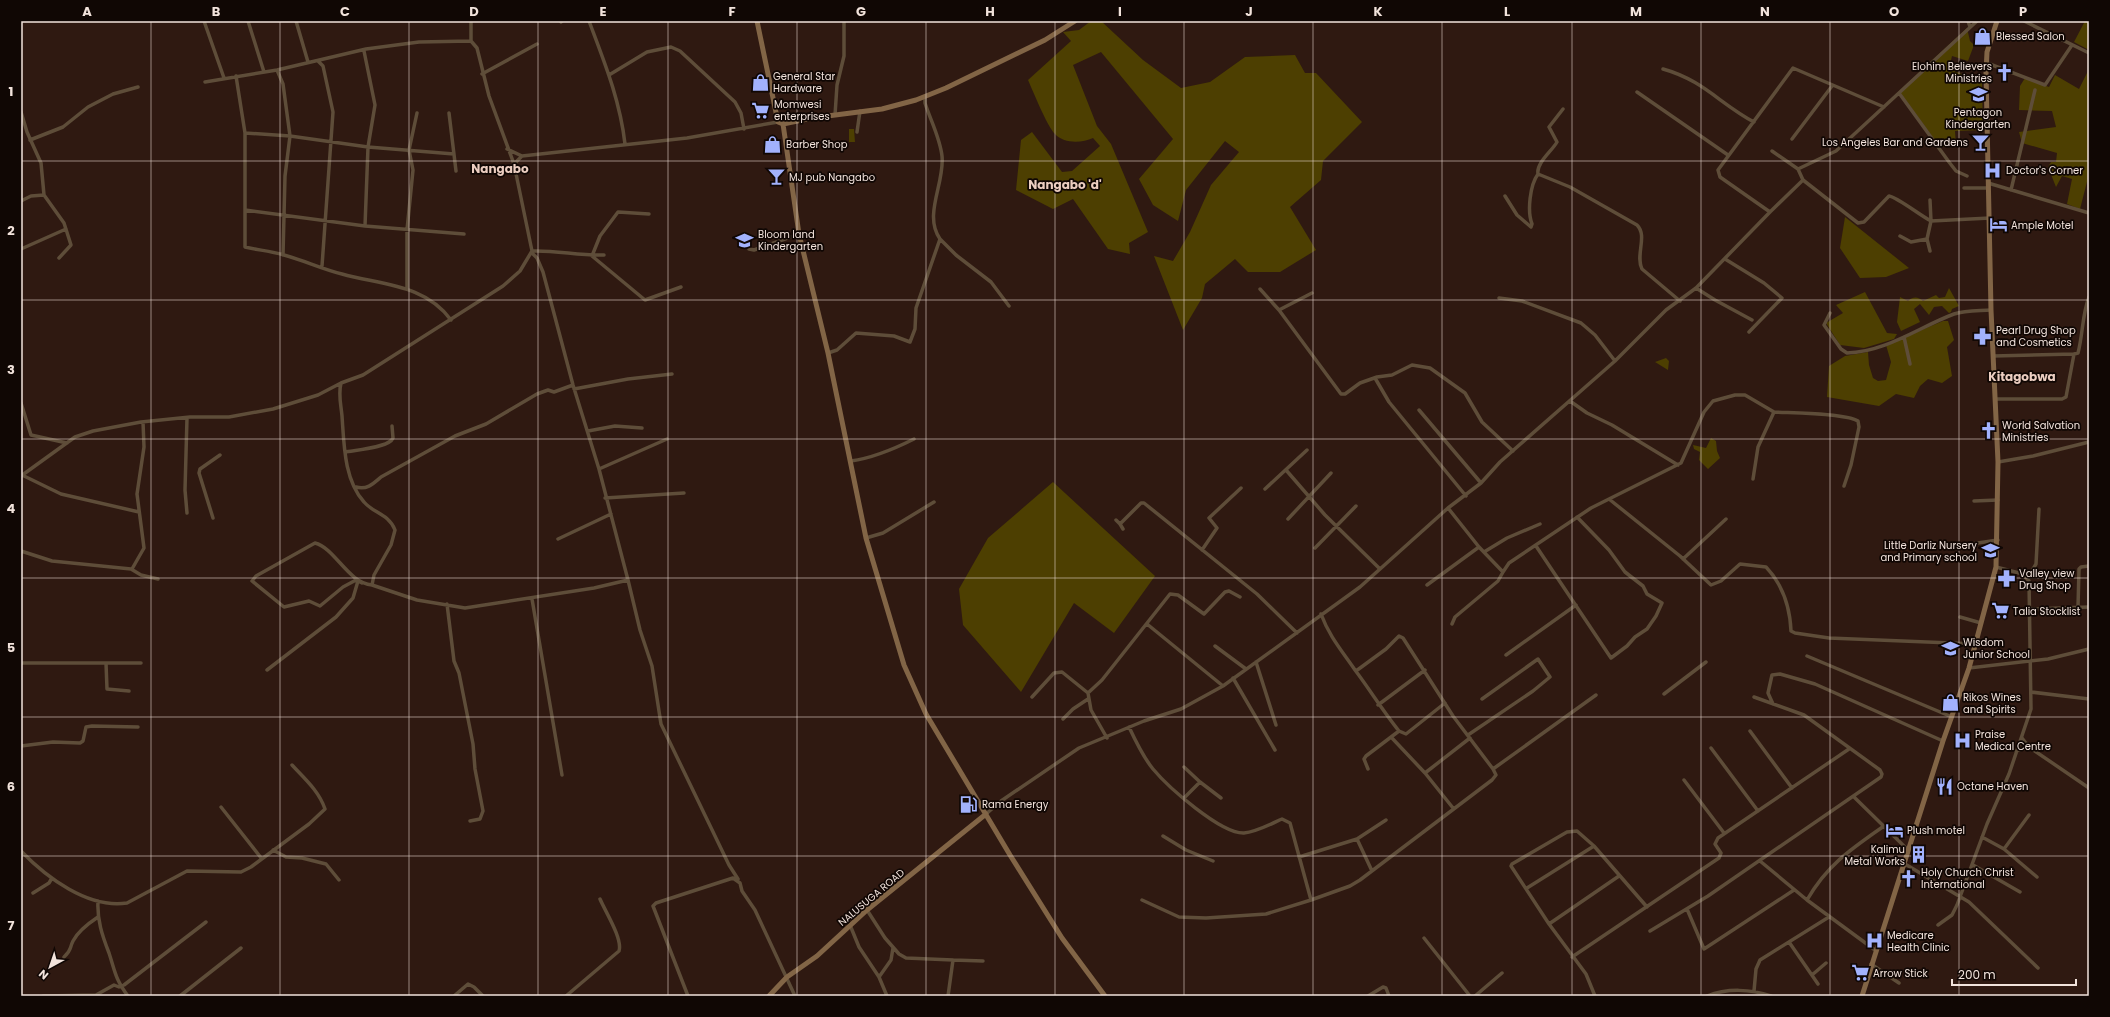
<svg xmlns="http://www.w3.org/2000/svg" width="2110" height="1017" viewBox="0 0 2110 1017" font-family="Poppins,sans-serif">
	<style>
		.green { fill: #4d3f01 }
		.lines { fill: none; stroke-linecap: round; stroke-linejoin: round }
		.street { stroke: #5e4d39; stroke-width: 3.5 }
		.secondary { stroke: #826546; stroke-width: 5 }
		.grid { fill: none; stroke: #f2e3dc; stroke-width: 1; stroke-opacity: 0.55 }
		.labels { text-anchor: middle; stroke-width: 3.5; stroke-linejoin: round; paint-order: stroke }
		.poi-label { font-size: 10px; fill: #f2e3dc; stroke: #100704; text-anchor: start }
		.street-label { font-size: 10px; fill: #f2e3dc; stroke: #100704 }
		.quarter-label { font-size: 12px; font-weight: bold; fill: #eccec1; stroke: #100704 }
		.neatline { fill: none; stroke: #f2e3dc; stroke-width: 1.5 }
		.grid-label { font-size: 13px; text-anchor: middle; font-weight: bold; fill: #f2e3dc }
	</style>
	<rect width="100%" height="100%" fill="#2f1911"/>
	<path class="green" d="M1091,21h10l42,39 38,28 29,-6 35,-25 50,-2 10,18h11l46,49 -39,39 -2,19 -31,27 26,43 -36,22h-32l-13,-13 -30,25 -3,14 -19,32 -29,-74 19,5 17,-29 21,-47 28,-33 -14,-11 -39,49 -8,31 -25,-16 -14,-26 34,-40 -72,-87 -28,13 24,61 14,18 37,88 -19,11 1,11 -22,-5 -35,-50 -20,10 -37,-19 5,-50 11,-8 30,40 10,-1 28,-25 -7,-8c-11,5 -29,6 -38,-4 -8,-8 -22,-43 -27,-54l43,-39 -8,-9 16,-2z
		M2085,21l4,1v28l-15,-8z
		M1967,28l3,13 4,4 -6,16 -16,-5 -3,13 33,13 1,48 -28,1 1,14 -16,2 -41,-56z
		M2089,69v105l-9,35 -13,-5 5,-25 -10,-3 -6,11 -8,-20 3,-5h5l1,-9 -35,-10 -3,-11 37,-5 -4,-16 -33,-1 1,-24 5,-8 24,9 6,-12 24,14z
		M849,129h5l1,13h-6z
		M1845,217l64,51 -23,9 -26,1 -20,-30z
		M1949,288l10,18 -7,3 -1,3 -2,1 -7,-7 -8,1 -5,8 -9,-11 -6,5 6,13 -19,9 -4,-9 3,-25 8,4c6,-5 10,-4 15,0l13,-6 3,3 6,-1z
		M1865,292l22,41 10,1 -3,5 -30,9 -24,-3 -14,-22 17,-10 -7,-8z
		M1943,321h5l6,19 -7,7 5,29 -10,7 -14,-4 -8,7 -6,12 -18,-4 -17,12 -52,-9 2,-31 16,-10 23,-4 1,13 4,13 5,3 8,-1 5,-18 -5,-17z
		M1666,358l3,3 -1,9 -13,-8z
		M1711,438l5,3 1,10 3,7 -12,11 -9,-9 1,-8 -6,-3 -1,-4 13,3z
		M1053,482l102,94 -41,57 -40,-30 -53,89 -58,-67 -4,-36 29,-51z"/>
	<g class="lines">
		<path class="street" d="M204,21l20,57
			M248,21l16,51
			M296,21l12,41
			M589,21c15,40 31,79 36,123
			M1968,21l2,6
			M2024,21l65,32
			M561,22l1,-1
			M364,51l11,54 -7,42 -3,79
			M318,61l5,5 10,46 -11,154
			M1987,63l58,22 27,-40
			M1663,69c40,11 57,35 91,53
			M277,70l6,14 7,52 -5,40 -2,79
			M482,74l55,-30
			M609,75l38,-23 24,-5 9,4 55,51 6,11 3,16
			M236,76l9,57v114c12,3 26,4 39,8 19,5 38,14 58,19 39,11 83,10 109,46
			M205,82l72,-12 89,-21 53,-7 52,-1
			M1637,92l91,63
			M1899,93l50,69 7,9 11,5
			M21,112l6,20 14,31 3,32 20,28 7,22 -12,13
			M449,113l7,58
			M835,115l2,-30 7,-29v-35
			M857,132l3,-21
			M245,133l45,3 78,11 86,7
			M1792,139l40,-53
			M30,140l33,-13 25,-20 25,-13 25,-7
			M507,149l15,7 165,-18 91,-16
			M1772,151l26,18
			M514,164l8,-8
			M1538,174c-2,-11 14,-23 19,-32l-8,-15 14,-18
			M1803,180l55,43 6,-1 25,-26c8,1 32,20 42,25l-1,-21
			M1988,183l101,30
			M1964,188h24
			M2011,190l24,-100
			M1505,196l12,19 14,12 1,-3c-5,-13 -2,-39 6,-50l32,13 67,38c11,11 -2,30 5,44l38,32
			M21,201l10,-5 13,-1
			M245,210l120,16 99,8
			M1770,212l-50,-35 -2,-7 75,-102 91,39
			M649,214l-31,-2 -18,24 -8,20 53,44 36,-13
			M1900,236l11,6 16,-3
			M940,239l16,16 35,27 18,24
			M21,249l45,-20
			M749,249l5,1 45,-16
			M532,251c24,-1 48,5 72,4
			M1930,251l-3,-12 4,-18 59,-3
			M1725,259l39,24 18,15 -33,34
			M1696,288l19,12 37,20
			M407,289v-59l6,-60 -4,-20 8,-37
			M1260,289l19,21 62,84h4l15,-11 17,-6 15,-2 20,-10 18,3 35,25 17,29 31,29
			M1499,298l23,3 59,22 14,12 20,26
			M1279,310l33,-17
			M1830,313l-6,12 17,24 6,4c39,-1 72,-26 107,-39 12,-4 25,-3 37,-4
			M1904,337l6,27
			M828,353l9,-3 19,-17 38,3 16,6 5,-13 1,-21 24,-69c-17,-24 5,-56 2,-83 -2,-18 -12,-37 -17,-53v-6
			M1993,356l81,-2
			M1375,378l14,24 77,94
			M341,383c-3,12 0,21 1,33 2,28 2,64 22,86 9,11 25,12 31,28l-4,15 -17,30 -2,10 45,15 48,8 129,-20 34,-8 -29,-111 -26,-84 -30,-113 -6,-14 -5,-5
			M574,389l54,-10 44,-5
			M1996,399h66l4,-2 8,-43 4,-1c5,-19 4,-38 11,-56
			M1570,401l17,12 25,12 66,40
			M21,403l10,32 36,8
			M1419,410l62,73
			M1774,412c17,1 71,1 84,9l1,6 -8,38 -7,21
			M588,431l27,-5 27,2
			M345,452c10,-2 44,-4 48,-14l-1,-12
			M851,461c22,-3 43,-12 63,-22
			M1998,462l35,-6 56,-14
			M599,469l68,-30
			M1286,470l39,45 55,54
			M22,475l39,19 78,18
			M21,476l54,-39 18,-6 48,-9 49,-5h39l44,-8 45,-14 23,-12 22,-8 140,-89 17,-15 12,-20 -18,-87 -25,-68 -12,-48 -6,-7v-20
			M356,487c11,3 17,-3 25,-10l74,-41 31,-12 51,-30 11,-4 6,2 19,-7
			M1265,489l42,-39
			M605,498l79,-5
			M1609,499l71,57 31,29 10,-4 19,-17 26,3c17,18 24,40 25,64l4,2 34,5 147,6
			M1974,501l24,-1
			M1448,508l31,39 24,25 6,-9 82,-55 90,-45 23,-51 9,-11 22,-6h10l29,17 -16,35 -5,32
			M187,513l-2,-23 2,-72
			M213,518l-14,-45 1,-4 20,-14
			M1288,519l43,-46
			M1116,520l4,4
			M1123,529l-3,-5 21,-21h3l113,91 40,39
			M866,538l17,-5 51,-31
			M558,539l53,-25
			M1971,544l27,-4
			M1536,546l75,112 16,-12 8,-9 12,-8 9,-13 6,-13 -15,-9 -4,-8 -18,-14 -16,-22 -32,-33
			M1315,548l41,-42
			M1202,550l15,-22 -8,-10 32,-30
			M21,551l31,10 79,8 10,6 17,4
			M1484,552l23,-14 33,-14
			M1683,559l43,-40
			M132,569l12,-21 -7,-54 7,-47 -1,-25
			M2028,577l8,-13 3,-55
			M628,580l12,50 12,36 9,58 68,141 9,14
			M362,583l-6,-3 -13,7 -23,19 -11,-5 -25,6 -32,-26 4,-5 59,-33c20,5 33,40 57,42
			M1427,585l52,-38
			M532,599l30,176
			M447,604l7,57 5,12 14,71 2,25 8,42 -3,8 -10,2
			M2078,607l1,-38 2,-2 8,-1
			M2029,609l60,-2
			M1321,614c8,22 21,37 34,56 15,20 28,41 44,61
			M1960,617l21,6
			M1147,624l76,62
			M1452,624l3,-7 43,-36 5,-9
			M1215,646l31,23
			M1506,655l70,-50
			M1807,656l145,61
			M1256,662l20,63
			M21,663h120
			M106,663l1,26 22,2
			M1969,668l79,-9 41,-10
			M267,670l69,-53 17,-19 5,-17
			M1356,671l30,-22 13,-13 4,2 50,78 40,53
			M1233,678l42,72
			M2031,692l58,7
			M1088,693l14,-13 68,-86 8,1 26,19 21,-22 4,-1 11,6
			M1664,694l42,-32
			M1032,697l22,-24 8,-1 26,21 3,17 16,28
			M1773,704l-5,-11 4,-18 8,-1 35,10 128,57
			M1378,705l47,-35
			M1063,719l10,-10 15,-10
			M1129,727c7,15 14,30 24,42 15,18 68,65 91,64 12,-1 27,-9 38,-14l8,4 21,77
			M1750,731l42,57
			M1468,735l65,-44 17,-14 -12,-18 -56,40
			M1391,737l34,36 28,35
			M2022,738l7,9 60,41
			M21,746l32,-4 27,1 3,-2 3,-14 6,-1 46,1
			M1711,748l47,63
			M2016,751l13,-4
			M1184,767l16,15
			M1368,769l-4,-10 2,-3 33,-25 7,3 39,-31
			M1425,773l45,-35
			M1684,780l40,53
			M1854,797l54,53
			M1184,798l16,-16 21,16
			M221,807l41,52
			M986,814l15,-13 78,-53 65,-27 37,-12 42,-23 137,-99 88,-79 33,-25 19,-21 115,-101 51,-51 30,-22 74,-76 33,-32 -5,-11 38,-18 141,-130
			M1163,836l23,14 27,11
			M1982,837l22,12 33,28
			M1357,839l15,32
			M2004,849l25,-34
			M273,850l13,7 16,1 24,6 13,16
			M21,851c25,26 67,58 106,52l60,-32 54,1 10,-5 58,-43 16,-15c-6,-18 -21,-31 -33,-44
			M1299,857l58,-18 29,-19
			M1760,861l47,39 68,50
			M1905,864l64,38 69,66
			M1973,865l47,27
			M1527,888l67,-42
			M33,893l16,-10 3,-5
			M1142,900l37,17 27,1 60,-4 45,-14 39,-14 10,-6 132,-100 4,-5 -3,-6 103,-74
			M1807,900c20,-35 44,-51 77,-74
			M98,901c-1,19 4,34 11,52 6,18 6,26 19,43
			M1687,909l17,40 90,-59
			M867,910l18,28 14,16 7,4 47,2 -5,36
			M1549,924l70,-48
			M850,925l9,22 20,30
			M1938,925l14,-10 5,-10 30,-81 22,-50 22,-65 -2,-128 -6,-7 -27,-7
			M1650,931l58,-35 173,-119 1,-3 -2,-4 -76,-55 -50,-18
			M1424,938l46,58
			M1789,942l29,42
			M64,957c8,-7 5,-8 9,-16 5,-10 16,-18 25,-24
			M1572,957l147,-99 2,-5 -6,-9 3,-6 131,-89
			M953,960l30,1
			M1871,964l28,19
			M1812,975l14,-12
			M1754,991l2,-22 4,-9 69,-43
			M43,996l53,-1 18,-10 5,2 5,-2 82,-63
			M180,996l61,-48
			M454,996l14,-12 6,3 9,9
			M566,996l53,-45c4,-12 -14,-40 -19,-52
			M688,996l-35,-90 3,-3 77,-25 7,5 2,8 13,19 40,86
			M887,996l-8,-19 12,-17 2,-12
			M1368,996l15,-9 3,1 3,8
			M1475,996l27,-23
			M1595,996l-9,-22 -37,-50 -38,-58 1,-2 55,-32 10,-1 17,15 53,61
			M1707,996c20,-8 44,-7 64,0"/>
		<path class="secondary" d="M757,21l21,101 5,2 16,110 29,119 38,185 38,127 22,49 84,141 52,83 43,58
			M783,124l29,-6 70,-9 34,-9 30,-12 99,-48 30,-19
			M769,996l18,-19 30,-21 50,-46 119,-96
			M1862,996l81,-255 26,-73 27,-101 2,-105 -7,-152 -5,-238 1,-20 10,-31"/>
	</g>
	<path class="grid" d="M151,21v975M280,21v975M409,21v975M538,21v975M668,21v975M797,21v975M926,21v975M1055,21v975M1184,21v975M1313,21v975M1442,21v975M1572,21v975M1701,21v975M1830,21v975M1959,21v975M21,161h2068M21,300h2068M21,439h2068M21,578h2068M21,717h2068M21,856h2068"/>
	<defs>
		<symbol id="shop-bare" viewBox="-9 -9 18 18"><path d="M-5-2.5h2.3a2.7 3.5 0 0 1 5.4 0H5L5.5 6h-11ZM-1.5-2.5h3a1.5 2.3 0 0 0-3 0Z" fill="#a2b2fd" stroke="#100704" stroke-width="2.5" paint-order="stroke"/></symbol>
		<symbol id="church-bare" viewBox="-9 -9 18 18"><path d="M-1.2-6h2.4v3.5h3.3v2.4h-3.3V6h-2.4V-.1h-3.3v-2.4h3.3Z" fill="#a2b2fd" stroke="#100704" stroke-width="2.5" paint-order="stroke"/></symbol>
		<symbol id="school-bare" viewBox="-9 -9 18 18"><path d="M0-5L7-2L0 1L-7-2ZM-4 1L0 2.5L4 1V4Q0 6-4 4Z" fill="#a2b2fd" stroke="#100704" stroke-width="2.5" paint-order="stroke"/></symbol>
		<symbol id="supermarket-bare" viewBox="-9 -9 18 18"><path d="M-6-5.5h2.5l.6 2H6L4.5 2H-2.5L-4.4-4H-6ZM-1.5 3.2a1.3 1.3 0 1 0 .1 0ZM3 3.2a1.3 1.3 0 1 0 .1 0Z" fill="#a2b2fd" stroke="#100704" stroke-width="2.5" paint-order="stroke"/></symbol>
		<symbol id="bar-bare" viewBox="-9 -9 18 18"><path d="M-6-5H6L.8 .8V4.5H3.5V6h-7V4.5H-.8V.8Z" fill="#a2b2fd" stroke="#100704" stroke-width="2.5" paint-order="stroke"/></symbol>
		<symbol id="hospital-bare" viewBox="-9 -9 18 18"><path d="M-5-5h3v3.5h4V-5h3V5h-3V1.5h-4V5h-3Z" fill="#a2b2fd" stroke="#100704" stroke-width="2.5" paint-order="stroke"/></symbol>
		<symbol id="hotel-bare" viewBox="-9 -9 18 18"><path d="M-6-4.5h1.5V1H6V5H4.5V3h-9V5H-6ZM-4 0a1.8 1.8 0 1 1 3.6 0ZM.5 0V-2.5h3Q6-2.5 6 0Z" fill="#a2b2fd" stroke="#100704" stroke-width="2.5" paint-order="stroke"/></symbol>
		<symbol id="pharmacy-bare" viewBox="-9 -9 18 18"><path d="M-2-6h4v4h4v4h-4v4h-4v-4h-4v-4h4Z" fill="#a2b2fd" stroke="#100704" stroke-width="2.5" paint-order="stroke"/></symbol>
		<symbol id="restaurant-bare" viewBox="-9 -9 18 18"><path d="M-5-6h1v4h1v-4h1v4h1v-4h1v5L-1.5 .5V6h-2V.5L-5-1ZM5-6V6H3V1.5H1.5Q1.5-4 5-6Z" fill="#a2b2fd" stroke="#100704" stroke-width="2.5" paint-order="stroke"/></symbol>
		<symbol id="fuel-bare" viewBox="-9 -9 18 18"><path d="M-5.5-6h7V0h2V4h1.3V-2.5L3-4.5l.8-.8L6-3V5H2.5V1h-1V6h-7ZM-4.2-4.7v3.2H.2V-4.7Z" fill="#a2b2fd" stroke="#100704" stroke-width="2.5" paint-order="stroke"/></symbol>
		<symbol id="building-bare" viewBox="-9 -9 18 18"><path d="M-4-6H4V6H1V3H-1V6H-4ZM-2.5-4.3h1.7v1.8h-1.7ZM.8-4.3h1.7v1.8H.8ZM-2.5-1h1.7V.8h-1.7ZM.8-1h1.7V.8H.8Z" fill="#a2b2fd" stroke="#100704" stroke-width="2.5" paint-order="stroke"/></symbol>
	</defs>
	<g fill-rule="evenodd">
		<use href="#shop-bare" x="1970" y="24" width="25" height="25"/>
		<use href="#church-bare" x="1992" y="60" width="25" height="25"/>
		<use href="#shop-bare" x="748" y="70" width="25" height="25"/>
		<use href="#school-bare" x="1966" y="82" width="25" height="25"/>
		<use href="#supermarket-bare" x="748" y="98" width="25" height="25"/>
		<use href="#bar-bare" x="1968" y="130" width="25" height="25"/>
		<use href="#shop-bare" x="760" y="132" width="25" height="25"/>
		<use href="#hospital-bare" x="1980" y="158" width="25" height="25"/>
		<use href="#bar-bare" x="764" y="164" width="25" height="25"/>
		<use href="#hotel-bare" x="1986" y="212" width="25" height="25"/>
		<use href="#school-bare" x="732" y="228" width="25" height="25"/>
		<use href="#pharmacy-bare" x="1970" y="324" width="25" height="25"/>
		<use href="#church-bare" x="1976" y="418" width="25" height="25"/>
		<use href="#school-bare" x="1978" y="538" width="25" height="25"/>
		<use href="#pharmacy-bare" x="1994" y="566" width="25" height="25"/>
		<use href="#supermarket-bare" x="1988" y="598" width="25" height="25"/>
		<use href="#school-bare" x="1938" y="636" width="25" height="25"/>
		<use href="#shop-bare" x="1938" y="690" width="25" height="25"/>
		<use href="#hospital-bare" x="1950" y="728" width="25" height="25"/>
		<use href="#restaurant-bare" x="1932" y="774" width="25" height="25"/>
		<use href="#fuel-bare" x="956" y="792" width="25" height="25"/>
		<use href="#hotel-bare" x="1882" y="818" width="25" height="25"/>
		<use href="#building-bare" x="1906" y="842" width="25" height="25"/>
		<use href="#church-bare" x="1896" y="866" width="25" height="25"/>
		<use href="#hospital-bare" x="1862" y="928" width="25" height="25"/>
		<use href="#supermarket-bare" x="1848" y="960" width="25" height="25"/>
	</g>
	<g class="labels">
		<g class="poi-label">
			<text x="1996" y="40">Blessed Salon</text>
			<text x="1992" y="70" text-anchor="end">Elohim Believers<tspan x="1992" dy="12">Ministries</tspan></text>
			<text x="773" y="80">General Star<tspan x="773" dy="12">Hardware</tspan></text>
			<text x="774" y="108">Momwesi<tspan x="774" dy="12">enterprises</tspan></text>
			<text x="1978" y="116" text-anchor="middle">Pentagon<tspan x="1978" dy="12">Kindergarten</tspan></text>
			<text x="1968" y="146" text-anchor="end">Los Angeles Bar and Gardens</text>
			<text x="786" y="148">Barber Shop</text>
			<text x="2006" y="174">Doctor's Corner</text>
			<text x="789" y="181">MJ pub Nangabo</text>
			<text x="2011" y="229">Ample Motel</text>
			<text x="758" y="238">Bloom land<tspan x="758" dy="12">Kindergarten</tspan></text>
			<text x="1996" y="334">Pearl Drug Shop<tspan x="1996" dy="12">and Cosmetics</tspan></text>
			<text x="2002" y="429">World Salvation<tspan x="2002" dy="12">Ministries</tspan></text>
			<text x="1977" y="549" text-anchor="end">Little Darliz Nursery<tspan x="1977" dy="12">and Primary school</tspan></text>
			<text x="2019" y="577">Valley view<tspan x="2019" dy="12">Drug Shop</tspan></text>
			<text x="2013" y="615">Talia Stocklist</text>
			<text x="1963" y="646">Wisdom<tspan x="1963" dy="12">Junior School</tspan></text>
			<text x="1963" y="701">Rikos Wines<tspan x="1963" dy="12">and Spirits</tspan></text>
			<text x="1975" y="738">Praise<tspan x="1975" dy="12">Medical Centre</tspan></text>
			<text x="1957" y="790">Octane Haven</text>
			<text x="982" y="808">Rama Energy</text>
			<text x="1907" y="834">Plush motel</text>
			<text x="1905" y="853" text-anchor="end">Kalimu<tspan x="1905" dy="12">Metal Works</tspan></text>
			<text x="1921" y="876">Holy Church Christ<tspan x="1921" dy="12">International</tspan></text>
			<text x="1887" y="939">Medicare<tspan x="1887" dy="12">Health Clinic</tspan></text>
			<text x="1873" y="977">Arrow Stick</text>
		</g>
		<g class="street-label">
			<text transform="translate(871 897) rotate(-40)" y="4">NALUSUGA ROAD</text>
		</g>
		<g class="quarter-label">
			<text x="500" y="173">Nangabo</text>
			<text x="1065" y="189">Nangabo 'd'</text>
			<text x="2022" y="381">Kitagobwa</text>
		</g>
	</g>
	<rect width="2110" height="1017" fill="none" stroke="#100704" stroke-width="44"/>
	<g transform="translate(50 967) rotate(220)" stroke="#100704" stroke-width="3" paint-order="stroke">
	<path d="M0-3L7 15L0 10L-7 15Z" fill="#f2e3dc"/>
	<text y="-6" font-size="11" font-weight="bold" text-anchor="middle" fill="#f2e3dc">N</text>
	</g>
	<path d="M1952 979v6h124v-6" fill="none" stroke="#f2e3dc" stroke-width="2"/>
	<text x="1958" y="979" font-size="12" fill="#f2e3dc" stroke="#100704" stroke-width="3" paint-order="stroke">200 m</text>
	<rect x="22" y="22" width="2066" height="973" class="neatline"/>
	<g class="grid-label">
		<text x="87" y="16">A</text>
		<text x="216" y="16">B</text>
		<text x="345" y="16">C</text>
		<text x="474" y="16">D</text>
		<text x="603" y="16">E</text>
		<text x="732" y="16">F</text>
		<text x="861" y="16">G</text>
		<text x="990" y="16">H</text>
		<text x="1120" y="16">I</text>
		<text x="1249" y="16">J</text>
		<text x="1378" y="16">K</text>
		<text x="1507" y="16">L</text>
		<text x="1636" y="16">M</text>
		<text x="1765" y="16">N</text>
		<text x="1894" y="16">O</text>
		<text x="2023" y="16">P</text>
		<text x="11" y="96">1</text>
		<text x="11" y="235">2</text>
		<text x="11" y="374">3</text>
		<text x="11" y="513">4</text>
		<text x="11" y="652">5</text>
		<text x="11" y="791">6</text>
		<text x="11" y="930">7</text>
	</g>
</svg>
